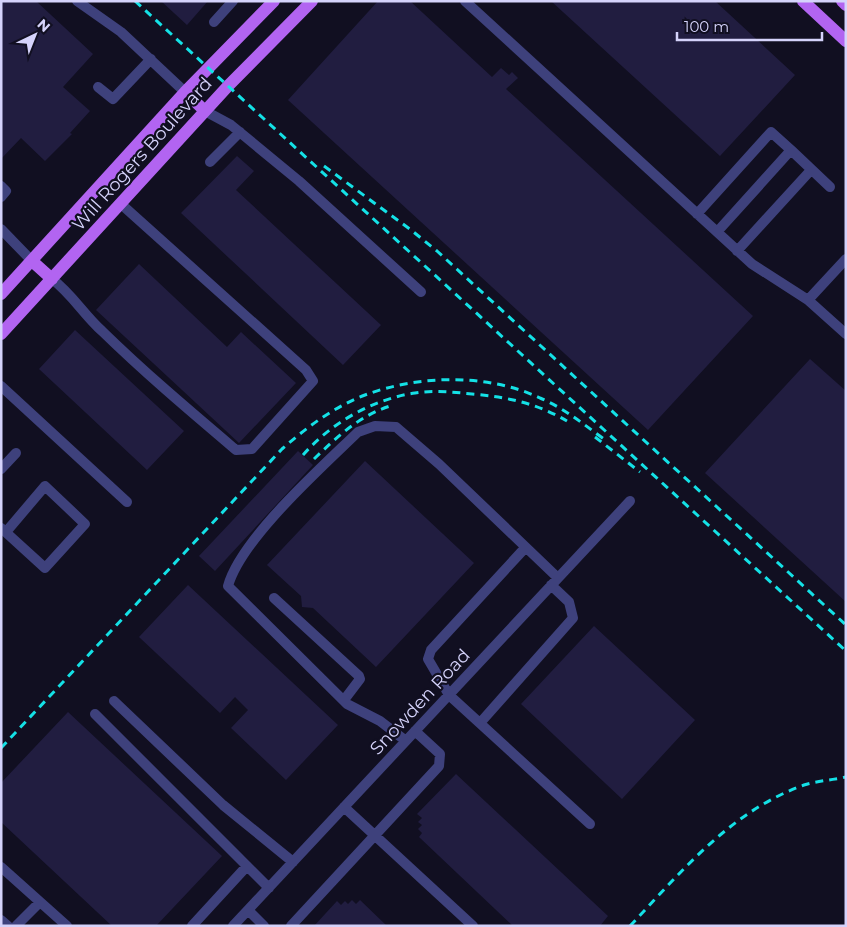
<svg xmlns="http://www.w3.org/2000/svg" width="847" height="927" viewBox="0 0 847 927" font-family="Montserrat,sans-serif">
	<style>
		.building { fill: #211d40 }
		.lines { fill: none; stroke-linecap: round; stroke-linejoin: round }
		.minor { stroke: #3e417c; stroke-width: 10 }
		.major { stroke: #b264f1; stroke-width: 12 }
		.rail { stroke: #14e1e6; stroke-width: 3; stroke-dasharray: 8 6; stroke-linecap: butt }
		.labels { text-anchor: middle; stroke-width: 4.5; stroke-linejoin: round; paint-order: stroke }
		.street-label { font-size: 18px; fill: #d5d3fb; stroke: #110f21 }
	</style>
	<rect width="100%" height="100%" fill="#110f21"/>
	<path class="building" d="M1,1h35l57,53 -30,33 27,24 -20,22 2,1 -27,27 -24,-23 -20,21z
		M161,1h47l-21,24z
		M378,1h32l82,76 9,-9 8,7 3,-3 6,6 -12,11 247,227 -105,114 -360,-330z
		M551,1h164l80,74 -75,81z
		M237,156l17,15 -18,19 145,135 -38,40 -162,-152z
		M139,264l88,83 14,-15 55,51 -57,60 -143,-133z
		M75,330l109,101 -37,39 -108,-101z
		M810,359l36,32v211l-141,-129z
		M298,451l15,14 -98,106 -16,-15z
		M365,461l109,102 -98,104 -63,-59 -11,-1 -1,-11 -34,-31z
		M188,585l150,140 -52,55 -55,-52 17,-18 -13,-13 -15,16 -81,-76z
		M594,626l101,94 -73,79 -101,-95z
		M68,712l154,144 -66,70h-44l-111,-104v-39z
		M456,774l152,142 -8,10h-87l-94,-89 3,-4 -4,-4 4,-4 -4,-3 4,-4 -5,-4z
		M352,900l4,4 4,-4 27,26h-73l23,-25 4,4 4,-4 3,3z"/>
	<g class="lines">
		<path class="minor" d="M77,1l44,31 64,60
			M465,1l287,263 56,36 38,-41
			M214,22l19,-21
			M98,87l15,12 38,-40
			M205,111l26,14 68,56 122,111
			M791,150l39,37
			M210,162l30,-30
			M1,186l5,5 -5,6
			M697,214l74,-82 20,18 -74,82
			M1,229l31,32
			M737,251l74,-81
			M52,279c20,15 32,36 50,52 43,42 88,80 134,119l16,-1 61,-68 -7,-11 -185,-166
			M808,300l38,34
			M1,386l126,116
			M1,469l15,-16
			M1,528l44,40 40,-44 -40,-38 -39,46
			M525,548l-94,102 -3,9 21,36 141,129
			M274,598l85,78 1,3 -16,21
			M114,701l109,104 70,57
			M95,714l174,174
			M480,723l93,-105 -4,-16 -18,-17
			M406,741l-26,-20 -33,-17 -119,-118c13,-47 93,-118 130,-154l17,-6 21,1 43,37 119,114
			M344,807l129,119
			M1,867l66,59
			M248,910l16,16
			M1,920l7,6
			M16,926l24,-24
			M192,926l55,-60
			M233,926l397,-425
			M291,926l148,-160 1,-12 -25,-23"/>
		<path class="major" d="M803,1l43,40
			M842,1l4,4
			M185,92l20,19
			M32,261l20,18
			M1,294l184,-202 89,-91
			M1,334l227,-248 84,-85"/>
		<path class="rail" d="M135,1l711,650
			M324,166l87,64 26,21 409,374
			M595,437l45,35
			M303,455c28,-32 70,-56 112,-62 19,-3 38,-1 57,1 35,3 64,9 95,27
			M314,459c23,-22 45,-43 76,-53
			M1,748l281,-299c25,-22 52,-42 83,-54 54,-20 122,-22 175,3 24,10 43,26 64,41
			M630,926c52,-55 101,-115 174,-141 13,-4 28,-5 42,-8"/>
	</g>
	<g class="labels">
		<g class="street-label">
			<text transform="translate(142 154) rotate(-48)" y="6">Will Rogers Boulevard</text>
			<text transform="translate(420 702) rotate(-47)" y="6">Snowden Road</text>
		</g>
	</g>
	<rect width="847" height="927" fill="none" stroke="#d5d3fb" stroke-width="5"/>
	<g transform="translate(35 35) rotate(43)" stroke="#110f21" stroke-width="4" paint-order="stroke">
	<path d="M0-4L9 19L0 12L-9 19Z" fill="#d5d3fb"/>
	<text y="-8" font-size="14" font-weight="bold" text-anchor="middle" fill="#d5d3fb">N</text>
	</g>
	<path d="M677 32v8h145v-8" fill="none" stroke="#d5d3fb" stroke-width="2.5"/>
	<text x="684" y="32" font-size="15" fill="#d5d3fb" stroke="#110f21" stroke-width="4" paint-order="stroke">100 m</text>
</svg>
